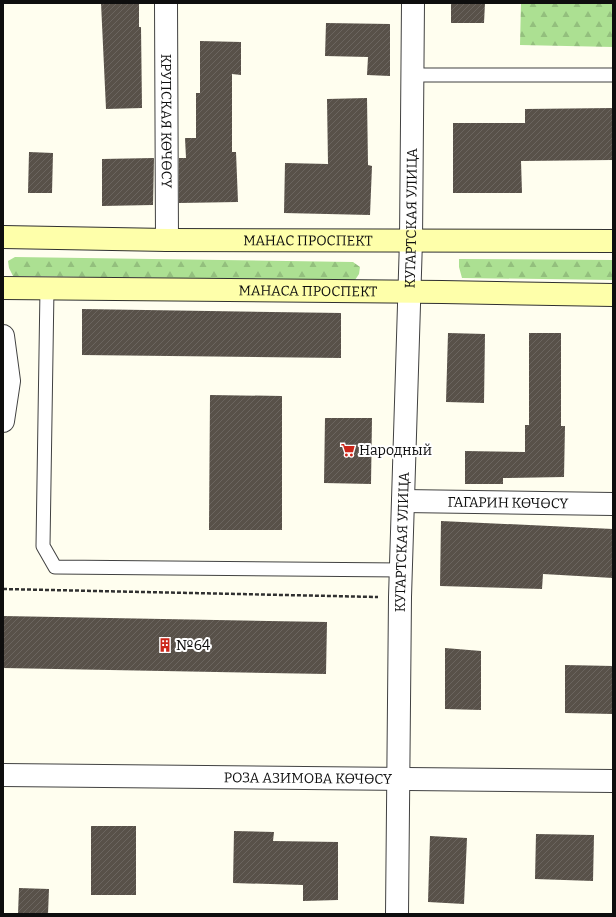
<svg xmlns="http://www.w3.org/2000/svg" width="616" height="917" viewBox="0 0 616 917" font-family="Bitter,serif">
	<style>
		.forest { fill: url(#forest-firs) }
		.building { fill: url(#building-hatch) }
		.lines { fill: none; stroke-linecap: round; stroke-linejoin: round }
		.lane-casing { stroke: #414141; stroke-width: 15 }
		.street-casing { stroke: #414141; stroke-width: 24 }
		.secondary-casing { stroke: #303030; stroke-width: 24 }
		.path { stroke: #303030; stroke-width: 2.5; stroke-dasharray: 4 2; stroke-linecap: butt }
		.lane { stroke: #fff; stroke-width: 13 }
		.street { stroke: #fff; stroke-width: 22 }
		.secondary { stroke: #feffaa; stroke-width: 22 }
		.labels { text-anchor: middle; stroke-width: 4; stroke-linejoin: round; paint-order: stroke }
		.street-label { font-size: 14px; fill: #0e0e0e; stroke: #fff }
		.poi-label { font-size: 14px; fill: #0e0e0e; stroke: #fff; text-anchor: start }
	</style>
	<defs>
		<pattern id="forest-firs" width="22" height="20" patternUnits="userSpaceOnUse"><rect width="22" height="20" fill="#ace092"/><path d="M5 1l3.5 6h-7zM16 11l3.5 6h-7z" fill="#93bf7d"/></pattern>
		<pattern id="building-hatch" width="6" height="6" patternUnits="userSpaceOnUse"><rect width="6" height="6" fill="#585149"/><path d="M-1 1l2-2M0 6l6-6M5 7l2-2" fill="none" stroke="#6b655f"/></pattern>
	</defs>
	<rect width="100%" height="100%" fill="#fffeef"/>
	<path class="forest" d="M521,3h92v44l-93,-2z
		M15,257l338,5 7,5 -1,7 -4,6h-6l-336,-4 -4,-8 -1,-7z
		M459,259l154,1v20l-151,-2 -3,-11z"/>
	<path class="building" d="M101,3h38v24h2l1,81 -36,1z
		M451,3h34l-1,20h-33z
		M326,23l64,1v52l-23,-1 1,-18 -43,-1z
		M200,41l41,1v33l-9,-1v78h4l2,50 -59,1v-45h7l-1,-20h11v-45h4z
		M367,98l1,67 4,1 -2,49 -86,-2 1,-50 43,1 -1,-65z
		M613,108v52l-92,1 1,32h-69v-70h72v-14z
		M29,152l24,1 -1,40h-24z
		M154,158l-1,47 -51,1v-47z
		M82,309l259,4v45l-259,-3z
		M448,333l37,1 -1,69 -38,-1z
		M529,333h32v93h4l-1,51 -61,1v6h-38v-33l60,1v-27h4z
		M210,395l72,1v134h-73z
		M325,418h47l-1,66 -47,-1z
		M441,521l172,8v49l-70,-4 -1,15 -102,-3z
		M3,616l324,6 -1,52 -323,-6z
		M445,648l36,3v59l-36,-1z
		M565,665l48,1v48l-48,-1z
		M91,826h45v69h-45z
		M234,831l40,1 -1,9 65,1v58l-35,1v-16l-70,-2z
		M536,834l58,1 -1,46 -58,-2z
		M430,836l37,2 -3,66 -36,-2z
		M19,888l30,1 -1,25h-30z"/>
	<g class="lines">
		<defs>
			<path id="lane" d="M412,75h201
				M47,289l-4,257 12,21 347,3"/>
			<g id="street">
				<path id="s1" d="M166,3l1,237"/>
				<path d="M3,336l6,45 -6,40"/>
				<path id="s2" d="M403,501l210,3"/>
				<path id="s3" d="M3,775l610,6"/>
				<path id="s4" d="M397,914l3,-317 11,-357 2,-237"/>
			</g>
			<g id="secondary">
				<path id="s5" d="M3,237l164,3 446,1"/>
				<path id="s6" d="M3,288l439,4 171,3"/>
			</g>
		</defs>
		<use href="#lane" class="lane-casing"/>
		<use href="#street" class="street-casing"/>
		<use href="#secondary" class="secondary-casing"/>
		<path class="path" d="M3,589l375,8"/>
		<use href="#lane" class="lane"/>
		<use href="#street" class="street"/>
		<use href="#secondary" class="secondary"/>
	</g>
	<defs>
		<symbol id="supermarket-bare" viewBox="-9 -9 18 18"><path d="M-6-5.5h2.5l.6 2H6L4.5 2H-2.5L-4.4-4H-6ZM-1.5 3.2a1.3 1.3 0 1 0 .1 0ZM3 3.2a1.3 1.3 0 1 0 .1 0Z" fill="#cb2619" stroke="#fff" stroke-width="2.5" paint-order="stroke"/></symbol>
		<symbol id="building-bare" viewBox="-9 -9 18 18"><path d="M-4-6H4V6H1V3H-1V6H-4ZM-2.5-4.3h1.7v1.8h-1.7ZM.8-4.3h1.7v1.8H.8ZM-2.5-1h1.7V.8h-1.7ZM.8-1h1.7V.8H.8Z" fill="#cb2619" stroke="#fff" stroke-width="2.5" paint-order="stroke"/></symbol>
	</defs>
	<g fill-rule="evenodd">
		<use href="#supermarket-bare" x="338" y="440" width="20" height="20"/>
		<use href="#building-bare" x="155" y="635" width="20" height="20"/>
	</g>
	<g class="labels">
		<g class="street-label">
			<text dy="5" stroke="none"><textPath href="#s1" startOffset="118">КРУПСКАЯ КӨЧӨСҮ</textPath></text>
			<text dy="5" stroke="none"><textPath href="#s4" startOffset="696">КУГАРТСКАЯ УЛИЦА</textPath></text>
			<text dy="5" stroke="none"><textPath href="#s5" startOffset="305">МАНАС ПРОСПЕКТ</textPath></text>
			<text dy="5" stroke="none"><textPath href="#s6" startOffset="305">МАНАСА ПРОСПЕКТ</textPath></text>
			<text dy="5" stroke="none"><textPath href="#s2" startOffset="105">ГАГАРИН КӨЧӨСҮ</textPath></text>
			<text dy="5" stroke="none"><textPath href="#s4" startOffset="372">КУГАРТСКАЯ УЛИЦА</textPath></text>
			<text dy="5" stroke="none"><textPath href="#s3" startOffset="305">РОЗА АЗИМОВА КӨЧӨСҮ</textPath></text>
		</g>
		<g class="poi-label">
			<text x="359" y="455">Народный</text>
			<text x="176" y="650">№64</text>
		</g>
	</g>
	<rect width="616" height="917" fill="none" stroke="#0e0e0e" stroke-width="8"/>
</svg>
